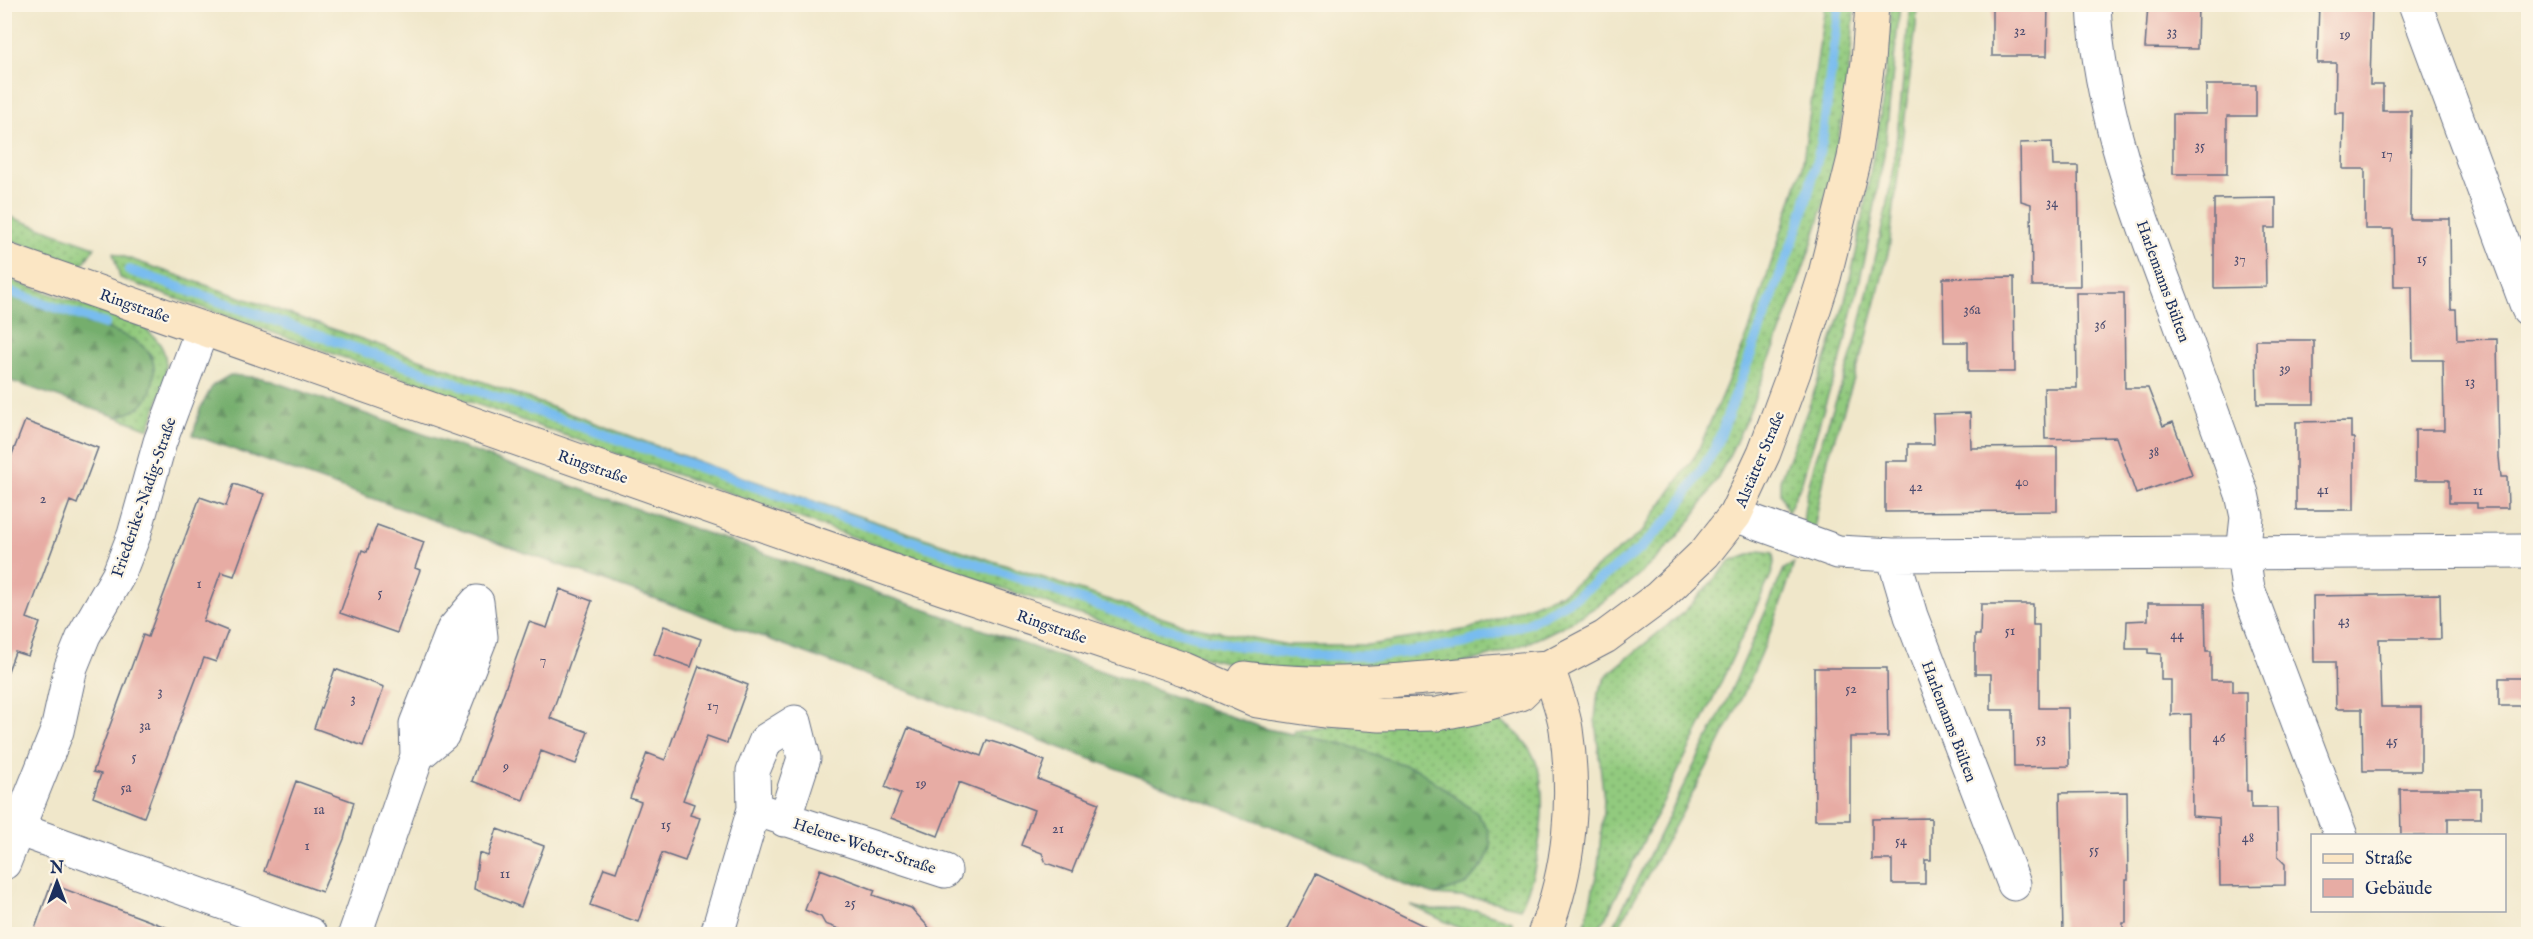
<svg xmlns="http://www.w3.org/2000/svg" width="2533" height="939" viewBox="0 0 2533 939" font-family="'IM FELL English',serif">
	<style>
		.grass { fill: url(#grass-dots); stroke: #567c6e; stroke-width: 1.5 }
		.forest { fill: url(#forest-firs); stroke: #486e66; stroke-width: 1.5 }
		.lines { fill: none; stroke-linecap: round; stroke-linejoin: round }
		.stream { stroke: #78bcef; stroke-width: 10 }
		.building { fill: #e7aca4 }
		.street-casing { stroke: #666f84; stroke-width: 35 }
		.secondary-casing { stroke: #666f84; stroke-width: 35 }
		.street { stroke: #fff; stroke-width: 33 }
		.secondary { stroke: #fbe6c4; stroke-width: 33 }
		.labels { text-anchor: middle; stroke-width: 4.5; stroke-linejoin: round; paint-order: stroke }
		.number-label { font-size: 14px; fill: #4e4e70 }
		.street-label { font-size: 16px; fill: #1b2f5e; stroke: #fcf5e5 }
	</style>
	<defs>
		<pattern id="grass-dots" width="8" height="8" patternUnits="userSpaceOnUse" patternTransform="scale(1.5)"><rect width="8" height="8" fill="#92ca7e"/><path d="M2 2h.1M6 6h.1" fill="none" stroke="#76a46a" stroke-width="1.8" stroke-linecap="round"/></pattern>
		<pattern id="forest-firs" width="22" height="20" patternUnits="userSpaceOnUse" patternTransform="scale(1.5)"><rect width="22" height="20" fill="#75ae6d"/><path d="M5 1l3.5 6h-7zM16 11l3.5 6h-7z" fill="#5f8e5d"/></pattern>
	</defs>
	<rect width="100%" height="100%" fill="#fcf5e5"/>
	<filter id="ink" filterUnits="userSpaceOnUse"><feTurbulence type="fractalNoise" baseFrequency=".0167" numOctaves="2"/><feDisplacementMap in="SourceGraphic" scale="12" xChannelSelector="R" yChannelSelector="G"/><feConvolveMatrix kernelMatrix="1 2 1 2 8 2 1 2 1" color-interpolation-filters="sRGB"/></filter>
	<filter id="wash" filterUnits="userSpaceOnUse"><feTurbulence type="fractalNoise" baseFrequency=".008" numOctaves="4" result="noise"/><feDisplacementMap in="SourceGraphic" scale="24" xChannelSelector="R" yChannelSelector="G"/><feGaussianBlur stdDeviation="1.35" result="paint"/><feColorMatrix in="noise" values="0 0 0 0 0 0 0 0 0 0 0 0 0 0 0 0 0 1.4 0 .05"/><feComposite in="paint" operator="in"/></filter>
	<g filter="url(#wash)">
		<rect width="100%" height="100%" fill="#f0e7ca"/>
		<path class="grass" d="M1825,5h30c-5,67 -14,137 -32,202 -12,42 -27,83 -42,123 -22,59 -44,119 -78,172 -57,90 -178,161 -285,167 -21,2 -43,0 -65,0 -31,-1 -72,3 -102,-2 -15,-2 -29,-6 -43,-9l-269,-91 -790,-278 -29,-11 -7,-25 344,119 267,99 457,153 107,21h80l101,-16 94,-36 79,-61 55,-79 51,-119 54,-166z
			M1891,5h9l-16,150 -18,99 -26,109 -13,35 -26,86 -13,28 -8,-19v-13l30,-76 34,-99 12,-52 27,-153z
			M1910,5h7l-1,21 -27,223 -24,96 -37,113 -14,71 -11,-4c4,-66 39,-128 55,-193 11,-48 24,-97 32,-146 10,-60 14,-121 20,-181z
			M5,215l90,32 -13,18 -77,-27z
			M5,278l136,47c7,6 16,13 20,21 14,23 -5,59 -12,83l-32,-12 16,-6 18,-56 -14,-13 -18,-9 -114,-41z
			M1760,551l13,2 1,10 -3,12 -69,148 -97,196 -8,10 -12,-4 13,-58 6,-66 -9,-82 3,-26 10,-19 77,-63 45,-49z
			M1794,563c-37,128 -116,255 -179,371l-5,-1 116,-231 58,-133z
			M1491,718c22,8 37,23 45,44 14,36 2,113 -16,146l-37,-9 -48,-4 32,-11 -120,-139 -55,-11 3,-3 40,-5z
			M1410,905l23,5h43l36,11 1,12 -41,1z"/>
		<path class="forest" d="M5,292l114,41c11,5 25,11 31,22 8,12 3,35 -4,46 -6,9 -20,13 -29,16l-112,-38z
			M230,375l33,3 1004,351 80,16 72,25 58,43 11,17 3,18 -7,16 -17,20 -32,11 -31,-10 -82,-40 -562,-209 -567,-201 7,-26 13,-24z"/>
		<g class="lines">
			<path class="stream" d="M129,270l1031,357 62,16 78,12 80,1 85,-13 63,-20 49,-27 62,-46 34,-35 43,-68 85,-228 21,-77 17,-138
				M4,290l101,34"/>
		</g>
		<g id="blocks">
			<path class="building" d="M1992,4h56l-1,52h-55z
				M2148,4h50l-1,45 -52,-1z
				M2319,4l53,2 -2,79h13v26h28l-1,108h40l1,90h5l1,31 40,-1 2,118 2,20h6l1,31h-31v-5h-28v-23h-34v-50h29l-1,-70h-30l-1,-74h-18l-1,-57h-28v-60h-22l1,-56h-9l1,-50h-19z
				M2206,85h50v31h-29v58h-54v-60h33z
				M2052,142l1,24h25l2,120h-48l-1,-82 -10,-3 -1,-58z
				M2276,198v30h-11l1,59 -52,1v-89z
				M2014,277l1,95h-47v-30h-24l-1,-64z
				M2076,293h48l1,95h23l15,38 10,-4 19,52 -56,20 -20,-57 -71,2 -1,-51h33z
				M2256,340h58v64h-57z
				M1970,413l1,35 86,-1v64l-172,1v-51h23v-17h26l-1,-30z
				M25,421l73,27 -21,56 -7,-3 -43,117 13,5 -12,33 -13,-4 -7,19 -4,-1v-195z
				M2351,421v17h3v72h-58v-88z
				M234,484l30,10 -30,82 -13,-4 -18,49 25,10 -12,31 -12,-4 -60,159 -51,-20 8,-23 -8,-2 50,-137 5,2 52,-140 26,9z
				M377,525l47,17 -9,26 5,2 -23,63 -57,-20 22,-63 5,2z
				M560,589l32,12 -42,117 38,14 -12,32 -35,-13 -18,49 -51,-19 57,-159 18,6z
				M2440,594l1,45h-62l2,68h40v64h-58l-1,-62h-26l-1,-47h-21l-1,-66z
				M2148,603h57l1,48h5v29h22v12h13l1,99h4v17h26l1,49 7,7v21l-65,1 -1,-68 -27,-2 -1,-102 -20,1v-35h-10v-26l-13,-1v-4h-22l1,-28 21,-1z
				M1981,604h52v21h6v83h29l1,58 -55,1 -1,-57h-22v-36h-16v-39h5z
				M664,626l37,13 -10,28 -37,-13z
				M699,666l49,19 -21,58 -20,-7 -24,64 11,4 -4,11 10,3 -15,43 -23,-8 -24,69 -48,-17 14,-37 12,4 25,-70 -11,-4 17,-45 18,7z
				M1814,668h73l1,69h-38v83h-35z
				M335,669l49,18 -21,59 -49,-18z
				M2499,678h30v28h-30z
				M908,728l73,28 6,-16 26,8 32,13 -7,18 61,24 -27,69 -26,-9 -4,-10 -21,-8 13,-35 -75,-28 -21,54 -47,-18 10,-24 -16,-7z
				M296,781l58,21 -10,37 -22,53 -58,-21z
				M2400,789h81v29h-33v18h-47z
				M2127,792l1,88h-2v43h-3v11h-60l-3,-141z
				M1931,818v42h-6v24h-33v-24h-20v-41z
				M497,829l47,17 -23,61 -47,-18 5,-36 9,3z
				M820,869l55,21 -2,5 38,13 24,26h-82l-28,-10 -4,-7 -16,-7z
				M1316,874l125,60h-156z
				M51,884l128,48 -1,2h-145z"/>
		</g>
	</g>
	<g filter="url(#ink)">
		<use href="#blocks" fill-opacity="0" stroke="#666f84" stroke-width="1.5"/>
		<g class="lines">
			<defs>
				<path id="street" d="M2094,4c4,105 46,214 83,311 22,60 43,120 65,179l5,23 -4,37 5,35 93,247
					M2415,4l113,305
					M1735,515l103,37 55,3
					M764,812l181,59
					M4,818l30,17 276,99
					M4,863l53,-132 14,-64 13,-32 34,-59 16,-41 26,-93 42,-113
					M2014,884l-103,-268 -18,-61 635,-4
					M355,934l62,-178 -1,-32 37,-94 24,-28 4,35 -38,97 -26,22
					M717,934l37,-125 -1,-38 13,-31 29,-18 9,36 -20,62"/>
				<path id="secondary" d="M4,259l938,329 242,81 73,32 67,10 56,4 57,-1 49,-10 34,-10 28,-27 57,-30 54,-40 46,-44 30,-38 29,-62 30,-81 30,-94 30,-120 14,-96 4,-58
					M1245,678c102,14 202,-4 303,-11
					M1544,934c26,-64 32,-136 22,-205 -3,-20 -12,-42 -18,-62"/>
			</defs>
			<use href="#street" class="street-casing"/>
			<use href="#secondary" class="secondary-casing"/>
			<use href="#street" class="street"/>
			<use href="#secondary" class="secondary"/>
		</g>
	</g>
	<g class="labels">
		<g class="number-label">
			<text x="2020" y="35">32</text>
			<text x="2172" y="36">33</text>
			<text x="2345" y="39">19</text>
			<text x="2200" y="150">35</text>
			<text x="2387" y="158">17</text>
			<text x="2052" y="207">34</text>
			<text x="2240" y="263">37</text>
			<text x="2422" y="263">15</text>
			<text x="1972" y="314">36a</text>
			<text x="2100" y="329">36</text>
			<text x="2285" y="373">39</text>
			<text x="2470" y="386">13</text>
			<text x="2154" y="456">38</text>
			<text x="2022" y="486">40</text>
			<text x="1916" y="491">42</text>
			<text x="2323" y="494">41</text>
			<text x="2478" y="495">11</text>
			<text x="43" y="503">2</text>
			<text x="199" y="588">1</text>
			<text x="380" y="597">5</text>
			<text x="2344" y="625">43</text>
			<text x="2010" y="635">51</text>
			<text x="2177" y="639">44</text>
			<text x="543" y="664">7</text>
			<text x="1851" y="693">52</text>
			<text x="160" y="696">3</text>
			<text x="353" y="703">3</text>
			<text x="713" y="710">17</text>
			<text x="145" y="730">3a</text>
			<text x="2219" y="742">46</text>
			<text x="2041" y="743">53</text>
			<text x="2392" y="745">45</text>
			<text x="134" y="761">5</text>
			<text x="506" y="771">9</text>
			<text x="921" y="788">19</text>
			<text x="126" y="792">5a</text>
			<text x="319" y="814">1a</text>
			<text x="666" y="829">15</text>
			<text x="1058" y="833">21</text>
			<text x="2248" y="842">48</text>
			<text x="1901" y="845">54</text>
			<text x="307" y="850">1</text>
			<text x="2094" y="854">55</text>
			<text x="505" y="878">11</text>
			<text x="850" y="907">25</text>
		</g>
		<g class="street-label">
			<text transform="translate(2164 281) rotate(70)" y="6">Harlemanns Bülten</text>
			<text transform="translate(135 305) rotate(19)" y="6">Ringstraße</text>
			<text transform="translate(1759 459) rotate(-67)" y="6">Alstätter Straße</text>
			<text transform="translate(593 466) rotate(19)" y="6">Ringstraße</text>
			<text transform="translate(143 497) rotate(-71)" y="6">Friederike-Nadig-Straße</text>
			<text transform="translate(1052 626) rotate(19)" y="6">Ringstraße</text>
			<text transform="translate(1950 721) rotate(69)" y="6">Harlemanns Bülten</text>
			<text transform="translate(865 845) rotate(18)" y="6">Helene-Weber-Straße</text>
		</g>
	</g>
	<rect width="2533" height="939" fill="none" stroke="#fcf5e5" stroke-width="24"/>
	<rect x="2311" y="834" width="195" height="78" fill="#fcf5e5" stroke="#a2a6af" stroke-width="1.5"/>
	<rect x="2323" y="854" width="30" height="9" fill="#fbe6c4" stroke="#a2a6af" stroke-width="1.5"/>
	<text x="2365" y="864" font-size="18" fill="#1b2f5e">Straße</text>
	<rect x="2323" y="879" width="30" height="18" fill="#e7aca4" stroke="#a2a6af" stroke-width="1.5"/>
	<text x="2365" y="894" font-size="18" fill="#1b2f5e">Gebäude</text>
	<g transform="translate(57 882)" stroke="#fcf5e5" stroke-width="4.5" paint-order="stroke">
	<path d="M0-4.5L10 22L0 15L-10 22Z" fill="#1b2f5e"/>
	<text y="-9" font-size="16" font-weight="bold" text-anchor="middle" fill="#1b2f5e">N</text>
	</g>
</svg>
